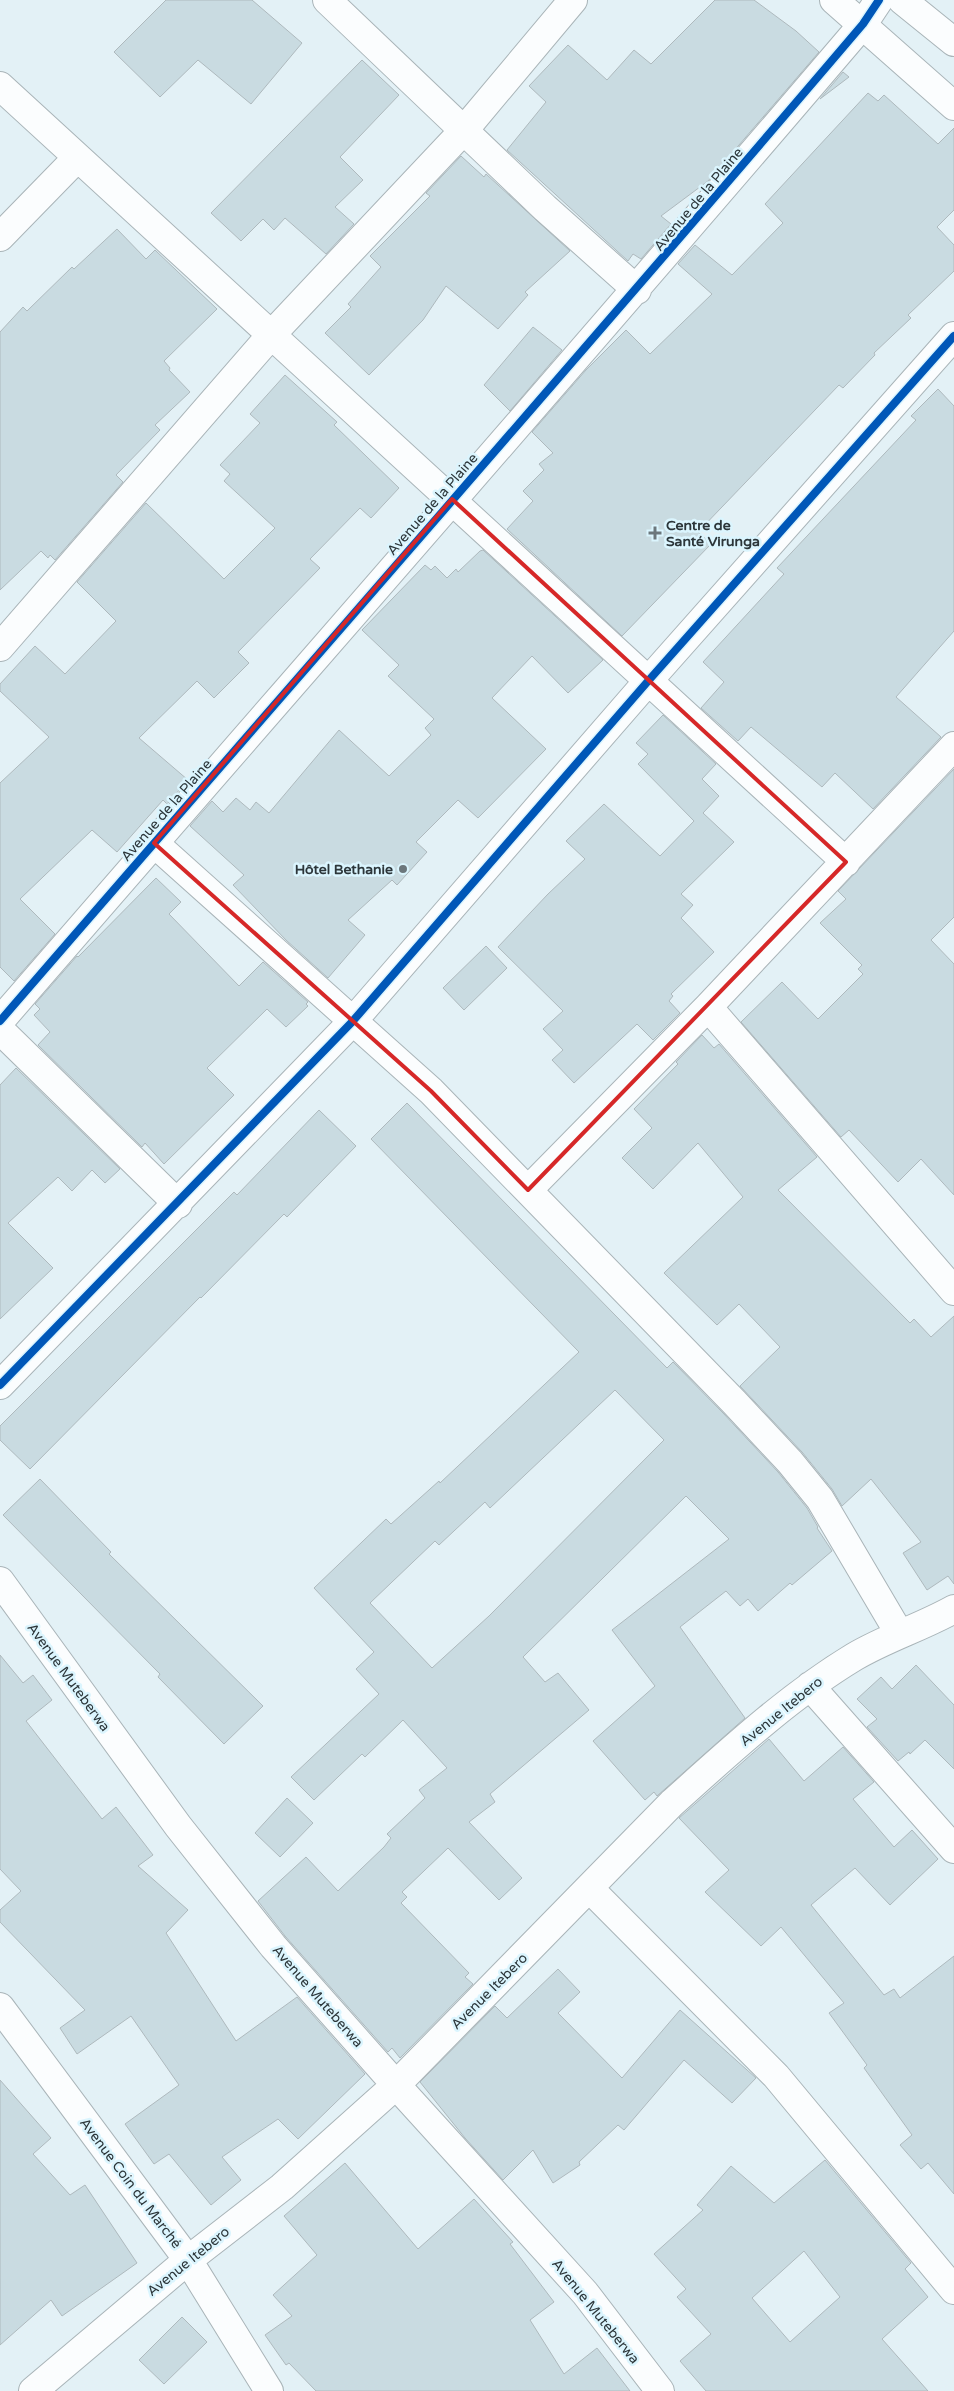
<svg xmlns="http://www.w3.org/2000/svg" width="954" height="2391" viewBox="0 0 954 2391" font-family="'Varela Round',sans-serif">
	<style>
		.building { fill: #c9dbe1; stroke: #aeb9bd; fill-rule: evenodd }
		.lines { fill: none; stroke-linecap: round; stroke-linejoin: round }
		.minor-casing { stroke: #a9b4b8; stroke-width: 30 }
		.major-casing { stroke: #a9b4b8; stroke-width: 30 }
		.minor { stroke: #fbfdfe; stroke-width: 28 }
		.major { stroke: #fbfdfe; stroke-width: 28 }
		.cycleway-casing { stroke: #dbf5fe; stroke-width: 11 }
		.cycleway { stroke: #0057b8; stroke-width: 8 }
		.marked { fill: none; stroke: #d62828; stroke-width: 4; stroke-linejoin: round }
		.poi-dot { fill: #6c777c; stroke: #dbf5fe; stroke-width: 2 }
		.labels { text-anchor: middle; stroke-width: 5; stroke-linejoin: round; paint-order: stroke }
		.street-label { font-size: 14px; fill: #2c363a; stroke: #dbf5fe }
		.poi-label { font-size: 14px; font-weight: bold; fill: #2c363a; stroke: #dbf5fe; text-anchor: start }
	</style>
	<rect width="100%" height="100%" fill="#e3f1f6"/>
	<path class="building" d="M166,0h86l50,43 -51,61 -53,-44 -38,37 -46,-45z
		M715,0h39l42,31 23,21 -111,129 -47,35 10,8 -30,35 -8,-5 -5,7 -121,-111 39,-48 -17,-16 39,-41 39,35 27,-30 17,14z
		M362,60l37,35 -59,62 23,23 -28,27 19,17 -28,30 -41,-36 -11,12 -11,-11 -22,22 -30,-28z
		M843,72l6,5 -29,22z
		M868,93l10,8 6,-6 54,49 16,-16v82l-17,17 17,18v26l-46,44 3,3 -37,35 1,2 -32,33 -4,-3 -141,147 13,12 -89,92 -115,-107 26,-28 -10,-10 21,-21 -5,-6 14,-11 -21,-21 54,-62 40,-40 24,24 62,-60 -34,-30 17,-19 37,30 51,-52 -18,-19z
		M461,156l23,21 2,-3 84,77 -45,41 3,3 -30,34 -52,-43 -23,34 -54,55 -44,-42 26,-26 -3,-3 33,-37 -11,-11 60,-60 -4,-3z
		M117,229l29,30 9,-9 62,59 -53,52 6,7 -1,2 21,22 -35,33 5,5 -44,45 7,7 -68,78 -5,-5 -2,3 -7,-7 -41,39v-258l23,-25 4,4 45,-44 2,2z
		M533,327l29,23 -52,61 -26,-26z
		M285,375l52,47 -3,3 65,63 -28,30 -11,-10 -50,51 10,9 -82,84 11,11 -35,35 -17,-17 -58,57 49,42 -21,24 -4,-4 -46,52 -25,-22 -72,69 35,35 -41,47 -14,-14v-184l49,-46 -49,-46v-7l35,-38 30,28 51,-53 -39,-39 69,-79 78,76 51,-51 -51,-47 6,-7 -10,-9 40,-42 -10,-9z
		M938,389l16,17v225l-58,66 45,40 -68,72 -38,-36 -13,14 -71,-60 -13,14 -37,-33 23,-26 -21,-20 81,-88 -7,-6 139,-148 -5,-4z
		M483,550l120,110 -35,33 -36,-37 -40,42 54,51 -68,69 -20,-18 -42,42 11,10 -30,33 -5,-5 -44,40 17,15 -37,43 -42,-38 -53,-55 11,-10 -54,-49 22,-25 11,11 13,-14 14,12 6,-8 13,11 70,-83 50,46 42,-41 -6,-7 9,-9 -46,-43 11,-11 -37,-35 63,-65 6,5 4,-4 12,12 9,-9 2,3 22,-21z
		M663,715l53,49 -14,15 17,17 -16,17 31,29 -53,52 12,11 -12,13 33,34 -43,42 2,2 -4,5 11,12 -27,27 -16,-16 -63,59 -22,-23 11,-10 -20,-21 20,-18 -65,-64 50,-53 37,-35 -19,-18 38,-37 56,52 34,-35 -56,-57 10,-10 -12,-11z
		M954,769v148l-23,23 23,24v231l-33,-36 -23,23 -49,-52 -8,7 -100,-115 41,-40 36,37 45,-45 -5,-5 4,-4 -42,-42 26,-24 -8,-8z
		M156,878l25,24 -12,12 70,72 24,-24 45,40 -2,2 2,2 -22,21 -19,-18 -60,59 27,27 -70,69 -19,-21 -3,4 -104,-102 12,-13 -16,-17 6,-6 -5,-5 42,-48 1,1z
		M486,946l21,22 -43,42 -21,-22z
		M702,1035l12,13 5,-4 98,113 -39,33 132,133 4,-4 17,18 23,-21v268l-6,-8 -21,14 -24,-37 18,-11 -50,-63 -29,27 -10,-17 -30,-37 -62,-66 40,-39 -41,-43 -22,21 -53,-52 79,-76 -45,-54 -45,46 -31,-31 30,-30 -18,-19 44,-45 -2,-2z
		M16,1068l104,101 -15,14 -13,-13 -20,21 -14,-14 -50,46 45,45 -53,51v-234z
		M407,1103l260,265 6,-6 50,51 55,59 29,36 11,19 -1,1 15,23 -40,34 -2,-2 -32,28 -10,-12 -8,7 -14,-15 -46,36 65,91 -88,78 -3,-4 -9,8 -52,-59 62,-55 -43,-56 117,-91 -43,-43 -163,161 22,25 13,-9 31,37 -99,84 5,8 -26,20 53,56 -23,22 -51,-52 -46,44 5,5 -6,6 68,70 -4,4 8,7 -73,74 -8,-10 -4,4 -103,-116 -27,-35 48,-44 32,34 46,-44 7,-9 -4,-4 38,-36 -6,-8 28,-22 -44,-48 -38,37 -3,-3 -48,46 -23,-23 88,-83 -23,-25 18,-17 -60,-64 72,-69 5,5 48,-43 1,2 139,-131 -208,-213zM615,1390l49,50 -175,176 -57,52 -62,-65 65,-62 4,4 46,-43 5,6z
		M319,1110l37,36 -69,71 -3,-3 -83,84 -1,-1 -170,172 -30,-29v-14l234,-234 3,3z
		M40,1479l71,73 -2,2 154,152 -39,38 -66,-67 2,-3 -157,-159z
		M0,1655l23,28 10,-8 19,25 -26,21 76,98 14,-12 37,48 -15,11 50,44 -22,23 70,108 61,-44 68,77 -67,65 -20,-20 -56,38 19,23 -30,25 -42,-51 -15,10 -29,-40 54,-39 -48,-69 -54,38 -17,-26 25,-18 -85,-88v-12l21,-19 -21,-22z
		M916,1665l38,40v64l-29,-29 -15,14 -1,-2 -11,9 -31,-34 10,-8 -20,-20 24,-22 11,12z
		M769,1739l35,42 39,-34 31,35 -21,17 41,48 18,-17 26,29 -48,46 -35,-37 -44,37 73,90 10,-6 6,9 54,-42v238l-26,-31 -7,6 -21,-24 12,-10 -48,-67 3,-3 -38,-52 15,-10 -63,-76 -20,19 -56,-54 24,-22 -50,-52z
		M287,1798l26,25 -33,34 -25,-24z
		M558,1969l22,23 -22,21 64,65 58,-68 76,68 -24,25 -48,-43 -60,70 -6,-5 -39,37 1,3 -27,18 -20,-33 -30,30 -38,-42 -45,-56 75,-76 12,12z
		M0,2080l51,58 -18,16 37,41 15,-10 52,78 -75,53 -11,-16 -51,45z
		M825,2160l86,103 -6,6 23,28 -46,42 46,52h-222l-26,-30 31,-27 -34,-37 9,-8 -32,-35 49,-44 -6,-5 34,-39 43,37zM804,2251l36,46 -50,45 -38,-44z
		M345,2163l73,86 56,-50 39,43 -3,2 44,58 -24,18 34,54 33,-26 33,43h-314l-27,-28 -3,2 -21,-30 27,-19 -19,-21 44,-40 -33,-39z
		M182,2317l25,25 -43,42 -25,-24z"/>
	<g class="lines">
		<defs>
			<path id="minor" d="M327,0l218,208 92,82
				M0,86l846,776
				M0,237l77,-79
				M0,647l272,-313 193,-205 108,-129
				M154,843l277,248 303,311 56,60 30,37 79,134
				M708,1007l246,284
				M0,1021c287,-332 578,-662 863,-997l16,-24
				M0,1030l178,174
				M528,1190l180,-183 246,-261
				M0,1385l352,-363 297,-342 305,-344
				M0,1581l178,245 95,120 123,139 189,208 75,98
				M810,1686l144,163
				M590,1889l186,187 178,214
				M0,2007l188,253 81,131
				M33,2391l155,-131 94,-73 114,-102 276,-282c57,-51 116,-106 182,-146 32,-19 68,-30 100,-48"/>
			<path id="major" d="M834,0l120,106
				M902,0l52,42"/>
		</defs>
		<use href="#minor" class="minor-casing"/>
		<use href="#major" class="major-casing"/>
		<use href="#minor" class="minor"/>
		<use href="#major" class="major"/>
		<defs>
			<path id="cycleway" d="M0,1021c287,-332 578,-662 863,-997l16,-24
				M0,1385l352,-363 297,-342 305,-344"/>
		</defs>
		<use href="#cycleway" class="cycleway-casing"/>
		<use href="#cycleway" class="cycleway"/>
	</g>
	<path class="marked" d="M452,499l394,363 -318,328 -97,-99 -277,-248z"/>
	<g class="poi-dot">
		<path d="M652.5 525.5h5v5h5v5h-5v5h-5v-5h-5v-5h5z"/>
		<circle cx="403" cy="869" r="5"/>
	</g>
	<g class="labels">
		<g class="street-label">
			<text transform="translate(698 199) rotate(-50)" y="5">Avenue de la Plaine</text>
			<text transform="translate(432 504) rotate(-49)" y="5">Avenue de la Plaine</text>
			<text transform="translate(166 810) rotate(-49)" y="5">Avenue de la Plaine</text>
			<text transform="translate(69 1677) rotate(54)" y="5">Avenue Muteberwa</text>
			<text transform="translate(781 1711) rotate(-39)" y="5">Avenue Itebero</text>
			<text transform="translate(489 1991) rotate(-45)" y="5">Avenue Itebero</text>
			<text transform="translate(318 1996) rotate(49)" y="5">Avenue Muteberwa</text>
			<text transform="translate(131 2183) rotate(53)" y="5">Avenue Coin du Marché</text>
			<text transform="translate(188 2261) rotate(-39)" y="5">Avenue Itebero</text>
			<text transform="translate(596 2311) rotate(51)" y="5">Avenue Muteberwa</text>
		</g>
		<g class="poi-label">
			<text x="666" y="530">Centre de<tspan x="666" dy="16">Santé Virunga</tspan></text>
			<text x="393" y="874" text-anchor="end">Hôtel Bethanie</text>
		</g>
	</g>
</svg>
